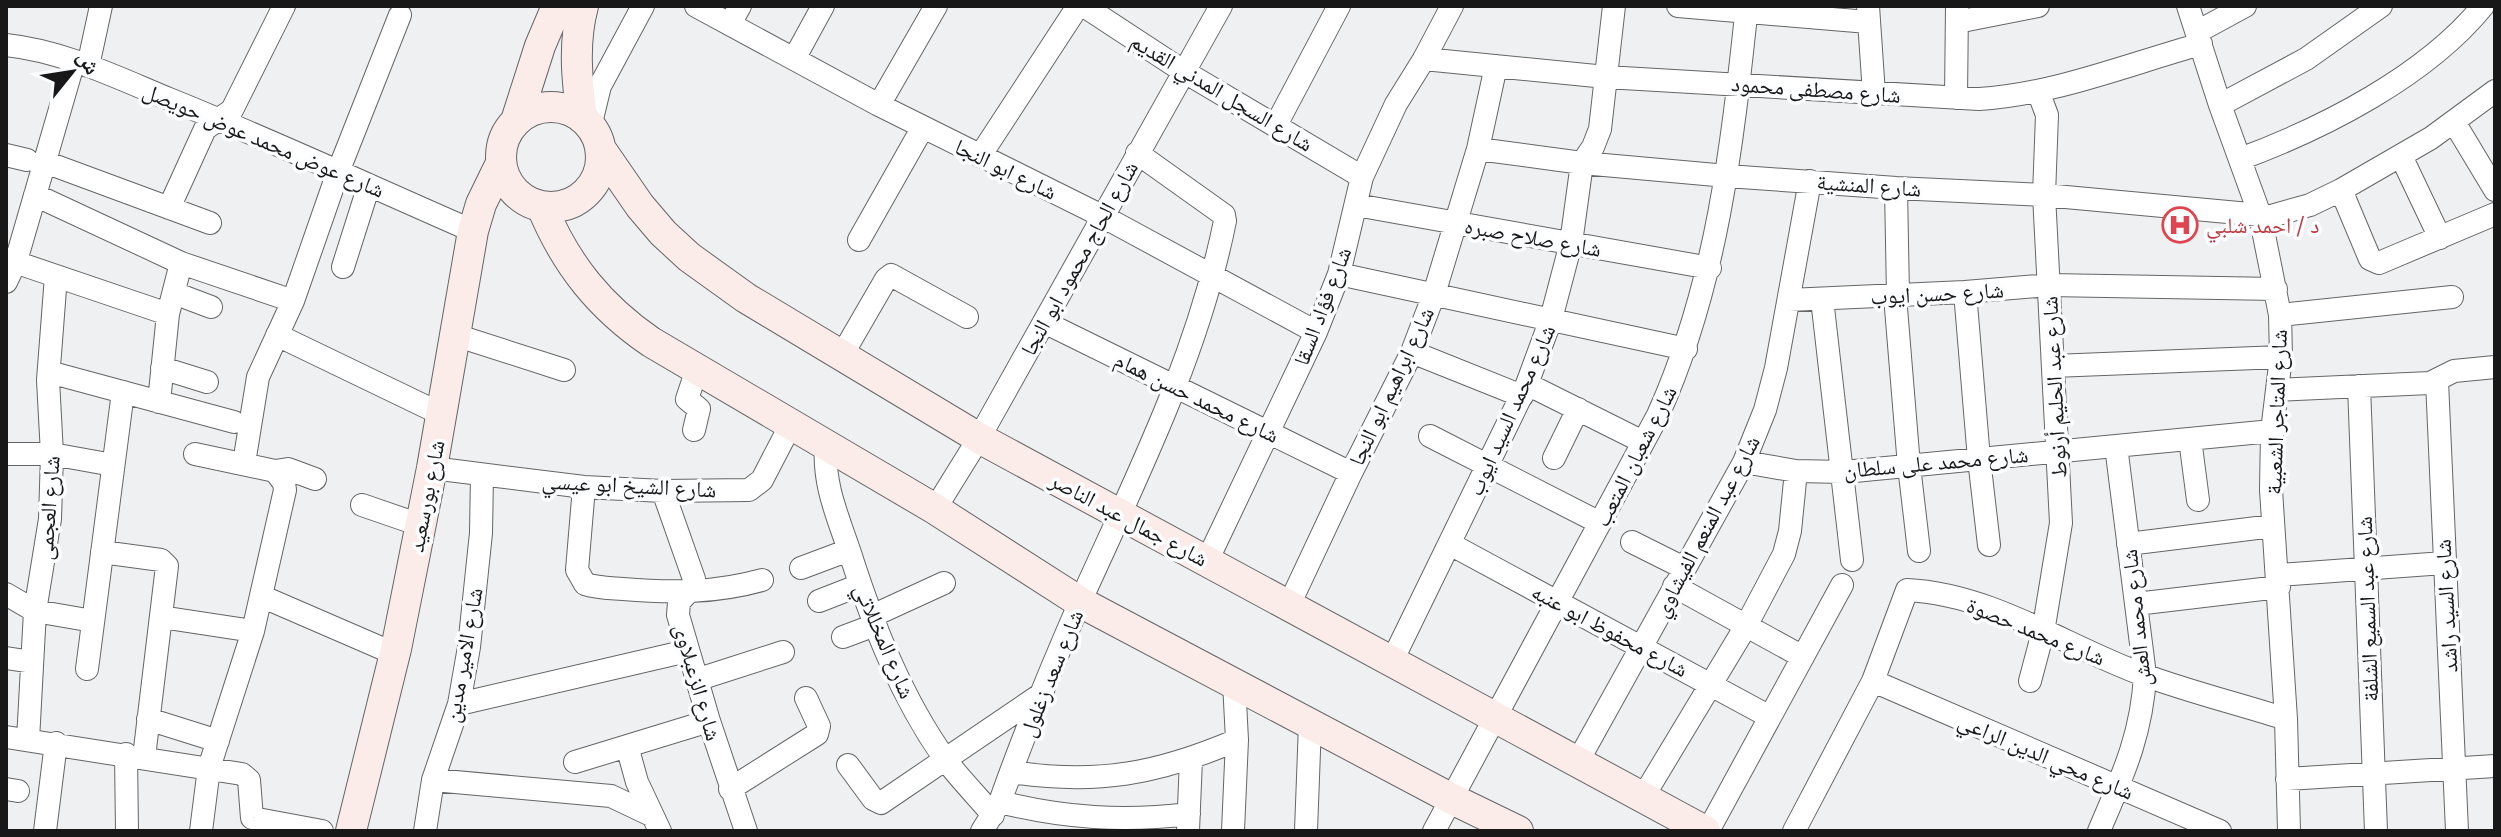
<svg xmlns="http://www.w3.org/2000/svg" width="2501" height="837" viewBox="0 0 2501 837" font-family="'IBM Plex Sans','Noto Naskh Arabic',sans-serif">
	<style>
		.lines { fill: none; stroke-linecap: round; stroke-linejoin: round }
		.street-casing { stroke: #646566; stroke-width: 24 }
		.secondary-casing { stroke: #646566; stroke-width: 32 }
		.street { stroke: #fff; stroke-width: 22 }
		.secondary { stroke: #fbece9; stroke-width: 30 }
		.labels { text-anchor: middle; stroke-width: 7; stroke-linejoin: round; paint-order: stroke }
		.street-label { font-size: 22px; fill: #181818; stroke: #fcfdfe }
		.health-label { font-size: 22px; fill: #be3a42; stroke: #fcfdfe; text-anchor: start }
	</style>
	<rect width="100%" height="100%" fill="#eff0f1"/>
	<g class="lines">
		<defs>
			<path id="street" d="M696,6l183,99 223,111 214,116
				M1084,6l99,65 179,106
				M1678,6l190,16
				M1868,6l6,88
				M2188,6l32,99 40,110 20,100 1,42 -9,74 -1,59 15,229 3,112
				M1957,22l81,-16
				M730,24l10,-18
				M2197,32l48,-26
				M6,45c57,6 110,32 163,54 102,41 203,88 304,132
				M794,59l29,-53
				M1424,59l182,18 373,22c73,-4 150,-35 222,-55
				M88,66l13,-60
				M1956,98l1,-92
				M879,105l57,-99
				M2220,105l86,-46 75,-53
				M2454,122l41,68
				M1276,125l63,-119
				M590,127l10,-41 43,-80
				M1478,149l104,14 145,13 169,12 148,7 227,21 39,-11 31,-15 90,-52 64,-47
				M6,155l21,5
				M980,156l98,-150
				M2401,156l39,82
				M2240,159c84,-31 186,-83 243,-153
				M45,162l165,61
				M1896,188l2,108
				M2341,190l29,69 9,4 116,-49
				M35,195l146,68 112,38
				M1356,205l354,63
				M169,208l36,-79 27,-19 52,-104
				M859,240l64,-113
				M6,259l162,55
				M343,267l26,-82
				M1339,274l347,75
				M6,282l10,-21 58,-200
				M1965,292l14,167 10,86
				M174,293l37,14
				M1895,296l14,170 10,85
				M1822,299l30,261
				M1789,300l176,-8 84,-7 227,4
				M2280,315l172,-18
				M1044,322l307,151
				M277,335l164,79
				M455,335l109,35
				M1412,352l110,44
				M842,355l44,-76 5,-4 76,42
				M2053,366l228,-9
				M162,368l45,14
				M49,372l185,50
				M2437,381l20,450
				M1527,384l116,58
				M2359,386l17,445
				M2277,390l153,-7 24,-12 41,-4
				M159,402l9,-88 13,-51
				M694,430l5,-21 -12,-10 10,-30
				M1430,436l170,87
				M2190,439l8,61
				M826,446c-3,39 12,71 24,107 23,72 51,144 95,206 14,19 32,37 48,56
				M6,454h46l61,11
				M195,454l80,17 9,12 1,7 -32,141 -44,137 -8,63
				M1554,458l24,-49
				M1744,462l52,9 48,1 428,-41
				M244,463l14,-86 35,-76 45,-129 62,-157
				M432,468l152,19 79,4 86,-1 13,-10 28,-54
				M275,471l13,-2 27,10
				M584,487l-7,83 8,14c12,4 26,4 38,5 48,4 93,4 139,-9
				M663,491l31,88 -1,8 -14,15 -1,13 31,106 37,110
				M362,505l58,20
				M935,509l44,-71 242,-432
				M1632,542l52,26
				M1450,544l320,173
				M2128,544l145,-18
				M102,552l59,8 6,6 -23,191
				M1207,561l109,-229 23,-58 23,-97 34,-73 28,-45 28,-53
				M801,568l48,-18
				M2278,575l166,-12
				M1674,586l129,71
				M6,594l29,17 58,10
				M261,596l134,58
				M819,601l41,-16
				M2136,604l143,-17
				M1289,605l62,-132 61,-121 22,-58 44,-145 18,-83
				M872,616l72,-33
				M161,617l92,14
				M843,637l32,-12
				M6,658l26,4
				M1392,661l135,-277 24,-65 20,-76 11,-80 11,-16 7,-18 14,-123
				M87,669l36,-277
				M696,680l87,-28
				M1873,681l347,150
				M2030,681l13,-49 18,-109 -17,-328 3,-80 -9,-24
				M459,704l228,-53
				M148,719l70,22
				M6,737l236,37 7,6 3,38 70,13
				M28,740l7,-129 15,-92 2,-65 -4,-74 8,-104
				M627,746l10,36 23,49
				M126,754l1,77
				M1578,761l166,-299 21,-52 11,-42 34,-187
				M575,762l134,-41
				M848,765l25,34 8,4 162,-110
				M1011,772c86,13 146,2 226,-32
				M2287,779l208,-13
				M433,780l178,16 40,19
				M6,789l12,2
				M730,789l87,-55 2,-8 -13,-28
				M1643,797l103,-171 38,-72 6,-23 6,-60
				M1000,802c64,16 123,20 189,12
				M45,831l11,-88
				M425,831l8,-51 26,-76 10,-57 12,-114 1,-58
				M982,831l18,-29c24,-68 52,-136 81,-202 56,-124 117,-245 144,-379l-1,-6 -87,-62
				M1188,831l3,-72
				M1233,831l4,-91 -3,-58
				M1306,831l4,-107
				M1434,831l224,-416c59,-131 74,-268 89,-409
				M1708,831l134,-246
				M1794,831l79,-150 34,-91c85,4 160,57 237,85 46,17 95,29 142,44
				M2099,831c23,-54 43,-96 46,-156l-29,-229"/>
			<path id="secondary" d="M501 157a50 50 0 1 1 100 0a50 50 0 1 1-100 0Z
				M582,118c-5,-37 -9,-75 1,-112
				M516,121l24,-75 17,-40
				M600,148l40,58 23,27 26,24 57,41 233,140 726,393
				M542,207c24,58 58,100 109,135l284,167 145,93 372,197 66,32
				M351,831l45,-182 36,-181 41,-237 8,-27 20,-41"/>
		</defs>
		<use href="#street" class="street-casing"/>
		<use href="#secondary" class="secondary-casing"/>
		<use href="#street" class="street"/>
		<use href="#secondary" class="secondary"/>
	</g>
	<defs>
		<symbol id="hospital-ring" viewBox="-11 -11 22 22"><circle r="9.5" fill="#fcfdfe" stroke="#e0444e" stroke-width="1.5"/><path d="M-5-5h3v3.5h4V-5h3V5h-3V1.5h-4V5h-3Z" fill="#e0444e"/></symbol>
	</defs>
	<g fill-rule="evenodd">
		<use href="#hospital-ring" x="2160" y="205" width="40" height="40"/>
	</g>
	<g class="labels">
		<g class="street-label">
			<text transform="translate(1816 89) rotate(4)" y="8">شارع مصطفى محمود</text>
			<text transform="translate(1222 92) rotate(31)" y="8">شارع السجل المدني القديم</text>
			<text transform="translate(264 140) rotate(23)" y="8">شارع عوض محمد عوض حويصل</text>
			<text transform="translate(1006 169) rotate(26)" y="8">شارع ابو النجا</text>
			<text transform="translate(1869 185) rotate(4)" y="8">شارع المنشية</text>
			<text transform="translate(1533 237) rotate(10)" y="8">شارع صلاح صبره</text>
			<text transform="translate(1079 258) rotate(-61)" y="8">شارع الحاج محمود ابو النجا</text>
			<text transform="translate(1937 293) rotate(-3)" y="8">شارع حسن ايوب</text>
			<text transform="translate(1322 306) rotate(-69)" y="8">شارع فؤاد السقا</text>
			<text transform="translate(1391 386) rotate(-65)" y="8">شارع ابراهيم ابو النجا</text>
			<text transform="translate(2054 387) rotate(-93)" y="8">شارع عبد الحليم أرنوط</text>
			<text transform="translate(1197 397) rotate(26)" y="8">شارع محمد حسن همام</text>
			<text transform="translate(1511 410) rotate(-66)" y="8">شارع محمد السيد ايوب</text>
			<text transform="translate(2276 412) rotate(-88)" y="8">شارع المتاجر الشعبية</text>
			<text transform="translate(1635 456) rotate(-63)" y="8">شارع شعبان المتعب</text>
			<text transform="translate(1936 462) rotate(-5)" y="8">شارع محمد على سلطان</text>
			<text transform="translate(629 485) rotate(3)" y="8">شارع الشيخ ابو عيسي</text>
			<text transform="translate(426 496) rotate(-79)" y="8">شارع بورسعيد</text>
			<text transform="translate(48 508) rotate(-86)" y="8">شارع العجمى</text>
			<text transform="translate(1129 519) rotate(28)" y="8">شارع جمال عبد الناصر</text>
			<text transform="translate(1706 526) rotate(-62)" y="8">شارع عبد المنعم الفيشاوي</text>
			<text transform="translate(2446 606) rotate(-93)" y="8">شارع السيد راشد</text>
			<text transform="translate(2367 609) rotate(-92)" y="8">شارع عبد السميع الشلفة</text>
			<text transform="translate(2136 618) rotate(-96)" y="8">شارع محمد العش</text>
			<text transform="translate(1610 630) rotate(28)" y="8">شارع محفوظ ابو عنبه</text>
			<text transform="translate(2036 631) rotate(22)" y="8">شارع محمد حصوة</text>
			<text transform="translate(885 641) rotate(67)" y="8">شارع المخللاتي</text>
			<text transform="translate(463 655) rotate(-80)" y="8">شارع الامير مدين</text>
			<text transform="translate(1051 673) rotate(-68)" y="8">شارع سعد زغلول</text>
			<text transform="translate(698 682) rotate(74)" y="8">شارع الزعبلاوى</text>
			<text transform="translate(2046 756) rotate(23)" y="8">شارع محي الدين الراعي</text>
		</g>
		<g class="health-label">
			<text x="2206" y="233">د / احمد شلبي</text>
		</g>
	</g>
	<rect width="2501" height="837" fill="none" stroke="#181818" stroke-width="16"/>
	<g transform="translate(72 72) rotate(60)" stroke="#fcfdfe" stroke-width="6" paint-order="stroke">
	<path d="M0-6L14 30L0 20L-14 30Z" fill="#181818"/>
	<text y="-12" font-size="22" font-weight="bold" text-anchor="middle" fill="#181818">ش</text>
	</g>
</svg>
